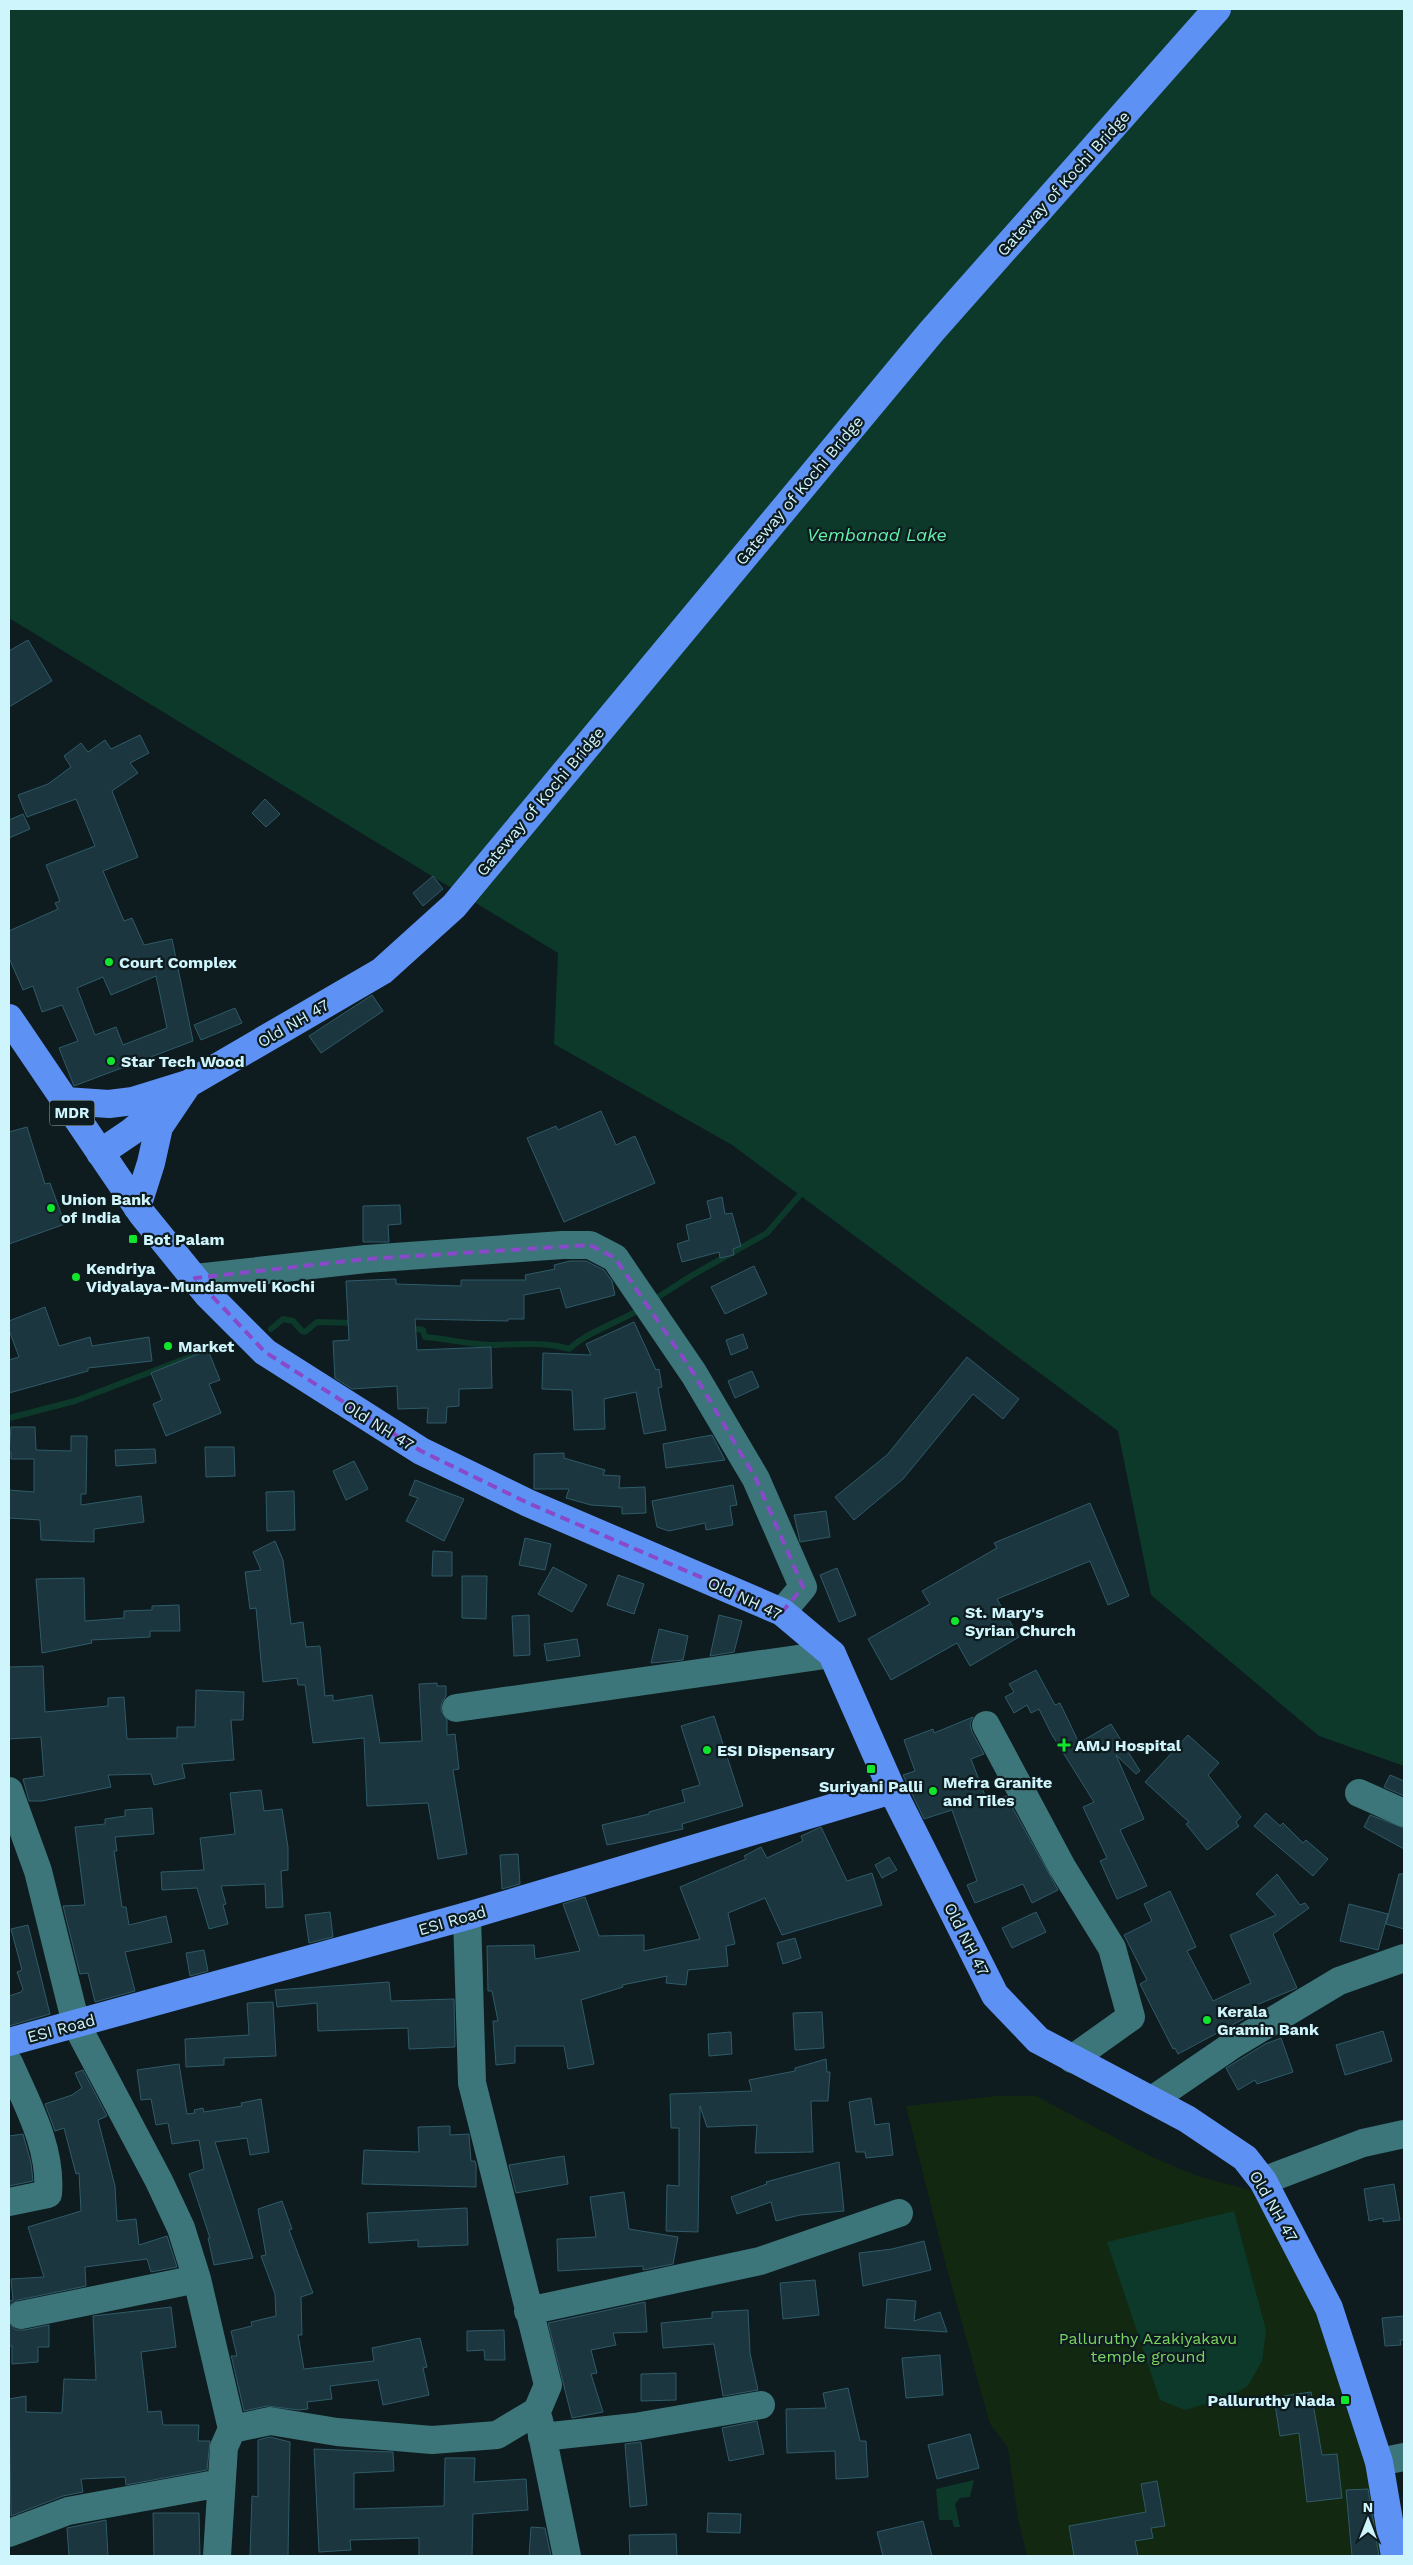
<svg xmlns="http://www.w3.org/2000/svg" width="1413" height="2565" viewBox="0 0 1413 2565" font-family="'Work Sans',sans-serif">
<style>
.green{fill:#122811}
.water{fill:#0c392a}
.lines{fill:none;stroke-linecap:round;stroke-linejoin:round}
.stream{stroke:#0c392a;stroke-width:6}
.building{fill:#1b363e;stroke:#2f5b69;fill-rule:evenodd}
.minor{stroke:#3c767a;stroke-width:28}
.major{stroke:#5e91f4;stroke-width:28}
.marked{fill:none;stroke:#884ac8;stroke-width:4;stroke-dasharray:10 6;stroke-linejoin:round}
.poi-dot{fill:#10e62c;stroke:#0e1b1f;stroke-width:2}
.labels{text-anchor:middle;stroke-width:4.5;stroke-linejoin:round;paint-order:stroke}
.shield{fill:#0e1b1f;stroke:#95b4ba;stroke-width:1}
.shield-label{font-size:15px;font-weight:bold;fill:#cff5fc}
.street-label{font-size:16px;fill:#cff5fc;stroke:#0e1b1f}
.poi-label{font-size:16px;font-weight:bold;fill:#cff5fc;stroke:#0e1b1f;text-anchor:start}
.park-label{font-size:16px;fill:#7bd661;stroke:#0e1b1f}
.water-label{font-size:18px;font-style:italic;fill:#64f4ab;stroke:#0e1b1f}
</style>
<rect width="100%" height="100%" fill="#0e1b1f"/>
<path class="green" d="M997,2096H1036L1148,2155L1197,2176L1261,2193L1331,2333L1397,2556H1027L1018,2518L1008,2448L990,2424L948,2273L906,2106Z"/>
<path class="water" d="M9,9H1404V1766L1319,1736L1151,1595L1118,1431L732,1145L554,1044L558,953L9,618Z
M1234,2211L1266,2330L1262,2361L1248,2386L1231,2396L1185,2410L1160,2400L1107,2242Z
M974,2480L970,2497L960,2498L955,2504L960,2527H954L952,2520H939L936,2489Z"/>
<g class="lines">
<path class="stream" d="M652,1301L691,1276L767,1233L799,1196
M408,1328L423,1330L425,1337C448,1339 472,1345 495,1345C518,1344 547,1342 569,1349C590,1330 618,1323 642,1308
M271,1329L283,1319L293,1321L302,1331L305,1332L317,1322L356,1323
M9,1418L75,1401L208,1350"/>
</g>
<path class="building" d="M28,640L52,681L9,707V651Z
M140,735L149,753L130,763L138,773L112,791L138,857L103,871L124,921L132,918L144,945L172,939L193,1041L74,1086L59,1048L78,1041L62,1005L42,1012L33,986L23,990L9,958V931L58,909L55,903L60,901L46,865L95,846L76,799L27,817L18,795L48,784L71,767L64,756L81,743L88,752L105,740L111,749ZM156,976L167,1028L123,1045L116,1027L95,1035L77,988L103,977L111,995Z
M265,799L280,814L266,827L252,813Z
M23,814L30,829L9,838V820Z
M433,876L443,889L423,906L413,893Z
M372,995L383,1011L321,1053L309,1036Z
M235,1008L242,1023L201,1040L194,1025Z
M601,1111L616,1145L635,1136L655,1183L564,1222L527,1138L556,1126L558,1130Z
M27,1127L45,1184L50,1183L65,1224L9,1244V1132Z
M722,1197L725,1214L732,1213L741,1246L733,1249L734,1255L720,1258L719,1252L682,1262L677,1244L689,1240L686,1225L711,1218L707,1201Z
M400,1205L401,1224L388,1225L389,1242H363V1206Z
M570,1261H586L604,1270L612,1281L615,1295L566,1308L560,1288L524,1295V1319H508V1321L415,1319L417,1350L491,1347L492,1388L459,1389V1406L447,1407L446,1423H427L428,1408L398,1409L397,1386L352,1389L335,1378L333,1341L349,1340L346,1281L396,1279V1284L461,1286V1280H526L525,1275L555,1269L554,1265Z
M754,1266L767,1294L725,1314L711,1287Z
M45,1307L59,1346L90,1337L92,1346L149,1337L152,1361L88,1368V1371L9,1393V1360L19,1357L9,1330V1321Z
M634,1322L656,1370L659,1369L662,1387L658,1388L666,1430L644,1434L636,1392L604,1399L605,1429L574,1430L572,1390L542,1389L543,1353L591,1355L586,1344Z
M743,1334L748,1348L731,1355L726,1340Z
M208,1350L220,1380L209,1384L221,1413L166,1436L153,1404L162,1400L151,1373Z
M967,1357L1019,1399L1003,1419L973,1394L903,1479L854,1520L835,1497L887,1455Z
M752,1371L759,1387L735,1398L728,1381Z
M11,1427H35L36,1450L71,1451V1436H87L86,1494H81V1505L141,1496L144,1522L94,1529V1542L41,1540L40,1520L9,1518V1490L34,1492V1459H11V1452L9,1453Z
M712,1435L725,1460L666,1468L663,1444Z
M205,1447H234L235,1476L206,1477Z
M155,1449L156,1463L116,1466L115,1450Z
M564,1453V1458L605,1470L603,1475L620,1476L619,1488L645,1487L646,1513L622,1514V1507L591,1505L566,1498L569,1489H534V1454Z
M354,1461L368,1489L346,1500L333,1471Z
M415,1480L464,1499L444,1541L406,1521L418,1498L409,1495Z
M733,1485L737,1505L730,1506L733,1525L706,1530L705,1523L669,1531L657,1527L652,1501Z
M294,1491L295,1530L267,1531L266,1492Z
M1090,1503L1129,1596L1108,1605L1090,1561L997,1599L1019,1637L970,1666L957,1643L891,1680L868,1639L930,1604L922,1591L997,1548L994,1543Z
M826,1511L830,1537L800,1542L794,1515Z
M525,1538L551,1544L545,1570L519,1565Z
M275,1541L283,1560L291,1624L303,1622L306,1647L320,1646L325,1696L333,1695V1701L372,1695L380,1743L422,1741L419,1684L437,1683V1686H446V1696L442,1702L441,1710L447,1720V1735L455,1734L459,1769L453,1770L467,1854L438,1859L428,1803L367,1806L364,1738L313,1743L305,1685H298L297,1678L263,1682L256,1608L250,1609L245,1572L261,1570L253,1552Z
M433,1551L452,1552V1576H432Z
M553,1567L587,1585L572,1612L538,1594Z
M837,1568L856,1615L839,1622L820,1575Z
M618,1575L644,1584L634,1614L607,1605Z
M462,1576H487L486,1619L462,1618Z
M84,1578L85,1621L124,1618V1611L152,1610V1606L179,1605L180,1631H150V1637L91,1640L92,1643L42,1653L36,1579Z
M529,1615L530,1655L514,1656L512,1616Z
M719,1615L742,1621L734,1652L710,1656Z
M659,1629L688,1636L683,1660L651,1663Z
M577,1639L580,1656L547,1661L544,1644Z
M43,1666L45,1712L108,1706V1698L124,1697L127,1739L177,1738V1727H195L196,1690L244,1692L243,1720H231L234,1760L182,1764L185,1778L154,1785L151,1774L108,1775L111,1787L42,1801H29L23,1779L44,1776L41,1737L9,1739V1667Z
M1036,1670L1055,1705L1060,1703L1079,1743L1111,1724L1140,1771L1136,1774L1116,1755L1144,1819L1120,1830L1147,1886L1117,1899L1100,1861L1107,1858L1083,1807L1094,1802L1052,1735L1039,1709L1031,1713L1027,1705L1014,1713L1005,1697L1014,1692L1009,1684Z
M714,1716L743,1806L682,1824L683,1829L607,1845L602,1825L649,1814V1812L685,1802L682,1790L700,1785L681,1726Z
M973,1717L970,1724L972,1732L984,1754L971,1759L987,1801L1006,1796L1058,1890L1032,1903L1023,1884L975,1903L967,1885L977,1881L952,1810L924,1819L903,1775L915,1771L904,1740L933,1729L934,1733Z
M1188,1735L1219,1763L1208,1775L1241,1817L1236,1822L1239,1826L1207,1850L1186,1824L1189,1822L1145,1782Z
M1390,1775L1404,1781V1796L1384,1787Z
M261,1790L264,1811L282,1809L288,1847V1870L281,1871L283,1907L266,1908L265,1884L221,1886L226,1904L223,1905L228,1924L209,1929L197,1888L162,1890L161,1872L204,1870L200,1838L235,1834L230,1793Z
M152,1808L154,1834L115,1837L117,1851H114L122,1907H126L129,1925L166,1916L172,1942L125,1952L135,1991L95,2002L88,1973L80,1974L63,1906L85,1905L75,1827L105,1824V1819L125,1816V1810Z
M1266,1813L1280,1826L1283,1823L1303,1843L1306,1840L1328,1859L1313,1876L1254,1826Z
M1370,1815L1404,1828V1849L1364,1827Z
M821,1827L847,1881L872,1873L882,1905L782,1935L765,1898L728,1913L735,1944L726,1946L728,1966L688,1970L686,1985L666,1983L667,1976L622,1985L623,1987L581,2000L594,2064L568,2069L564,2046H515V2063L496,2065L493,2021H498L492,1991H488L487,1946L534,1945L535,1959L580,1951L563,1904L585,1897L599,1936L644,1935V1951L700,1939L680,1887L746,1859L744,1856L761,1847L767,1858L803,1841L801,1836Z
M518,1854L520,1884L502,1889L500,1855Z
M889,1857L897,1870L882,1878L875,1865Z
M1277,1874L1300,1905L1305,1903L1309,1908L1273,1934L1297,1988L1247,2009L1251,2015L1178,2054L1175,2048L1173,2049L1140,1984L1147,1980L1124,1935L1152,1921L1144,1904L1170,1891L1196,1947L1187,1951L1213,2001L1251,1983L1230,1935L1276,1915L1256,1894Z
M1399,1874H1404V1929L1386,1924Z
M1349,1904L1388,1914L1378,1950L1340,1941Z
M330,1912L333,1937L309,1943L305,1915Z
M1036,1912L1046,1932L1012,1948L1002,1928Z
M28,1925L50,2014L9,2026V1996L21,1992L23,1989L17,1972L22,1970L11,1929Z
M795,1938L801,1958L783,1964L777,1943Z
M204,1950L208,1971L190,1976L186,1953Z
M389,1982L391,2001L454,1999L455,2047L409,2049L408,2028L318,2031L317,2003L277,2007L275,1990Z
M273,2002L276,2056L224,2058V2065L186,2067L185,2039L249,2035L247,2003Z
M822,2012L824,2048L795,2050L793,2013Z
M1383,2031L1392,2061L1345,2075L1336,2045Z
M731,2032L732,2054L709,2056L708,2034Z
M1281,2038L1293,2072L1257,2084L1255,2080L1238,2090L1226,2068L1265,2044Z
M826,2059L827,2072H830L828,2101H811L813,2152L755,2153L757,2125L707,2127L700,2106L698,2232L666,2231L667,2185L679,2186V2128H671L670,2094L752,2091L749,2080L795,2071V2068Z
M179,2064L187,2114L195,2113L194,2110L203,2108L204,2112L242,2106L241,2103L261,2099L269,2152L250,2155L247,2138L215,2142L253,2258L214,2265L208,2238H210L189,2174L204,2169L199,2140L172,2144L168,2123L156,2125L151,2099L141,2100L137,2070Z
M83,2070L107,2116L98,2120L115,2186L117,2221L136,2219L139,2245L167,2236L177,2267L151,2272L147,2259L85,2267L86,2286L18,2300L9,2306V2301L13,2300L11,2279L44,2277L28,2227L81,2211L79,2173L76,2174L64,2128L55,2131L45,2104L72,2095L82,2088L75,2073Z
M871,2098L875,2125L889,2123L893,2155L866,2158L865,2152H856L849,2102Z
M450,2126V2135L469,2134L471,2161H475L476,2165V2187L362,2184L364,2150L419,2152L418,2127Z
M23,2134L31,2163L33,2181L9,2186V2136Z
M564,2156L568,2184L516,2193L509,2165Z
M839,2162L844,2211L800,2215L776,2221L771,2202L737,2214L731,2197L767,2184L766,2182Z
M1394,2184L1400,2220L1383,2222V2218L1369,2221L1364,2189Z
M624,2192L629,2229L678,2237L673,2264L643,2270V2266L558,2271L557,2239L596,2237L590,2197Z
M282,2201L292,2229L289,2230L313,2293L301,2297L302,2335H298L304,2369L374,2361L372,2348L420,2338L427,2367L423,2368L429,2395L383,2405L378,2380L330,2386L332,2399L307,2402L308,2409L299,2410L267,2406L244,2411L232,2359L231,2356H237L231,2331L252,2326L251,2322L276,2316L275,2294L261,2256L266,2255L258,2209Z
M467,2208L468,2245L418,2247V2240L369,2243L367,2213Z
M924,2241L931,2270L863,2286L859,2253L892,2249Z
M815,2280L819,2315L783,2319L780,2283Z
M887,2299L916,2301L914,2321L940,2312L947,2332L885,2328Z
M645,2302L647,2332L613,2333L616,2345L591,2350L597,2373L591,2374L603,2412L572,2418L548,2323Z
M171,2307L176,2347L141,2352L148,2412L161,2411L163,2425H199L198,2441H210L207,2470L126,2485L125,2477L81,2479L83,2492L63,2496L11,2516L9,2399L26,2396V2412L62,2413L64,2379L96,2380L93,2316Z
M748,2310L750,2353L758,2390L723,2396L714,2344L663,2348L661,2323L712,2318V2312Z
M1404,2316V2340H1400L1401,2345L1385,2346L1382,2318Z
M9,2324L16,2330H24L49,2325V2347H38V2362L12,2364V2346H9Z
M504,2330L505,2360H485L484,2350L467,2351V2331Z
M940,2355L943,2395L906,2398L902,2358Z
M676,2373V2400L641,2401V2374Z
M848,2388L860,2441H866L868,2477L836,2479L835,2451L787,2453L786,2409L826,2408L823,2393Z
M1311,2392L1322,2455L1337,2454L1342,2498L1307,2502L1299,2433L1280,2436L1275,2405L1286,2404L1284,2396Z
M757,2421L764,2454L729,2461L722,2428Z
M970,2434L979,2468L937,2479L928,2445Z
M270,2437L290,2442L288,2556H250L252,2496L258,2497V2440Z
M641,2442L647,2505L630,2507L625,2444Z
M314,2449L393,2452L394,2471L354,2473V2509L444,2506L445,2458H475L474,2482L526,2479L528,2510L473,2514L472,2556H419V2538L350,2540L351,2550L319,2552Z
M1157,2481L1165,2526L1151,2528L1153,2538L1135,2541L1138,2556H1074L1069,2526L1146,2512L1141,2484Z
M1368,2489L1379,2556H1352L1346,2490Z
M153,2513H199L200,2556H154Z
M708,2513L741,2514L740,2533L707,2532Z
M106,2520L108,2556H69L67,2528Z
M923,2521L932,2556H883L877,2532Z
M531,2527L545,2528L551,2556H529Z
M676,2534L677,2556H630L629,2535Z"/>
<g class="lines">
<path class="minor" d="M195,1278L366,1259L562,1245H590L615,1258L694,1374L756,1479L803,1587L782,1612
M456,1708L832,1654
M986,1725L1062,1867L1112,1948L1131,2017L1072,2059
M9,1791L38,1871L76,2024L159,2181L181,2228L197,2279L232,2429L224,2447L217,2556
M1359,1793L1404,1813
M9,2063C27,2104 52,2148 48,2194L9,2202
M1152,2100L1234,2044L1339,1981L1404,1958
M1263,2181L1363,2143L1404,2134
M528,2311L760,2261L899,2213
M21,2315L197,2279
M539,2420L567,2556
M232,2429L270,2421L337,2432L432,2440L497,2435L537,2411L548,2385L472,2083L467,1916
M542,2437L635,2427L761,2405
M1379,2462L1404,2457
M9,2533L68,2511L221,2483"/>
<path class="major" d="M9,1018L142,1214L207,1294L265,1352L421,1451L528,1503L782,1612L832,1654L892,1790L995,1995L1038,2040L1187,2119L1245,2158L1263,2181L1329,2308L1379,2462L1395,2556
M65,1101L109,1104L133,1101L188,1084
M100,1153L131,1132L170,1100
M137,1207L151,1163L159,1127L188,1084L382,971L454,906L931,332L1217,9
M9,2042L467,1916L892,1790"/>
</g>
<path class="marked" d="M590,1245L615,1258L694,1374L756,1479L803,1587L782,1612L528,1503L421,1451L265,1352L195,1278L366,1259Z"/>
<g class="poi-dot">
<circle cx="109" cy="962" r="5"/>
<circle cx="111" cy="1061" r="5"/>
<circle cx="51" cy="1208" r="5"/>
<rect x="128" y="1234" width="10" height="10" rx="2.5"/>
<circle cx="76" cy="1277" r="5"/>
<circle cx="168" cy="1346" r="5"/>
<circle cx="955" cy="1621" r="5"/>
<path d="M1061.5 1737.5h5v5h5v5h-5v5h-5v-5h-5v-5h5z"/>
<circle cx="707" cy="1750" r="5"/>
<rect x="866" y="1764" width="10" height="10" rx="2.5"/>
<circle cx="933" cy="1791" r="5"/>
<circle cx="1207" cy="2020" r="5"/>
<rect x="1340" y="2395" width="10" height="10" rx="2.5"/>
</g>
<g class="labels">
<rect class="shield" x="49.5" y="1100.5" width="45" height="25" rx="4"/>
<g class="shield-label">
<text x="72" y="1118">MDR</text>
</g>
<g class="street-label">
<text transform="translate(1063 183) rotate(-48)" y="6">Gateway of Kochi Bridge</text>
<text transform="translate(799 490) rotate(-50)" y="6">Gateway of Kochi Bridge</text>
<text transform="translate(540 801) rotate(-50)" y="6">Gateway of Kochi Bridge</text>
<text transform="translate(293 1023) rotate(-30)" y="6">Old NH 47</text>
<text transform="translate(379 1425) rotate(32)" y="6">Old NH 47</text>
<text transform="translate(745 1598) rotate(25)" y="6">Old NH 47</text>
<text transform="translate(452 1920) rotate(-16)" y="6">ESI Road</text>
<text transform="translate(967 1939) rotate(63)" y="6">Old NH 47</text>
<text transform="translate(61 2028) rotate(-15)" y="6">ESI Road</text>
<text transform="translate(1274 2206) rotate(60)" y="6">Old NH 47</text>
</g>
<g class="poi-label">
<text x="119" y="968">Court Complex</text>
<text x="121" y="1067">Star Tech Wood</text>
<text x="61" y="1205">Union Bank<tspan x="61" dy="18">of India</tspan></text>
<text x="143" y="1245">Bot Palam</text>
<text x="86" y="1274">Kendriya<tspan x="86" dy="18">Vidyalaya-Mundamveli Kochi</tspan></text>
<text x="178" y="1352">Market</text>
<text x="965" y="1618">St. Mary's<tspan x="965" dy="18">Syrian Church</tspan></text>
<text x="1075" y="1751">AMJ Hospital</text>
<text x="717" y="1756">ESI Dispensary</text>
<text x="943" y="1788">Mefra Granite<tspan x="943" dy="18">and Tiles</tspan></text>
<text x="871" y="1792" text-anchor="middle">Suriyani Palli</text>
<text x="1217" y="2017">Kerala<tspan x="1217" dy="18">Gramin Bank</tspan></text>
<text x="1335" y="2406" text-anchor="end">Palluruthy Nada</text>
</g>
<g class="park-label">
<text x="1148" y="2344">Palluruthy Azakiyakavu<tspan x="1148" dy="18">temple ground</tspan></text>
</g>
<g class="water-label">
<text x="877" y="541">Vembanad Lake</text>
</g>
</g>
<rect width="1413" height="2565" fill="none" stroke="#cff5fc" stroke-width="20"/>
<g transform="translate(1368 2520)" stroke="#0e1b1f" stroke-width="4" paint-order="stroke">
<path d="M0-4L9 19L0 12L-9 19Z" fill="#cff5fc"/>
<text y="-8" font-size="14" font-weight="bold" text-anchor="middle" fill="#cff5fc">N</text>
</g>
</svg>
